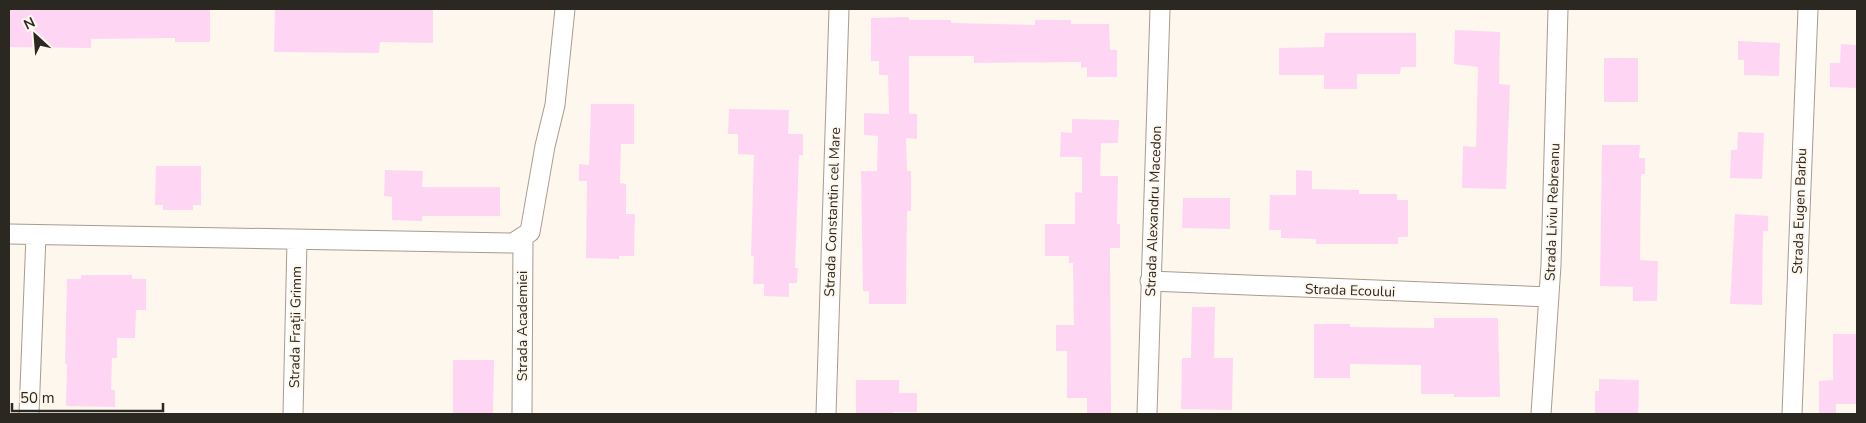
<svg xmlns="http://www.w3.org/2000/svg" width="1866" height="423" viewBox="0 0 1866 423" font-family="'Nunito Sans',sans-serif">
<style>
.building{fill:#ffd5f4}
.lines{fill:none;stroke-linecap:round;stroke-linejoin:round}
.street-casing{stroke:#a79c8e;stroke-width:21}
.street{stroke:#fff;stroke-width:19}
.labels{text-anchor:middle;stroke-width:4;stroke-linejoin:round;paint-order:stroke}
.street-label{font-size:14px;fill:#2b2721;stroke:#fef7ee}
</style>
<rect width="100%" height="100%" fill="#fef7ee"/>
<path class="building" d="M9,9H210V42H175V38L91,39V48L9,47Z
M275,9L433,10V43L380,42L379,53L274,52Z
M909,17V20H951V23L1035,25V20H1071V24H1109L1110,50H1117V77H1087V67L1081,68V62L974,63V56H909V114H917V139L906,138L907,171H911V211H907L906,304H869V291H863L861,171H877L878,136L864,135V113L889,114L888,75H879V61H871V18Z
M1455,30L1500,32L1499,84L1510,85L1506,189L1462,188L1463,146L1476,147L1478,67L1454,64Z
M1325,33H1416V67H1401L1400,74H1357V89H1324V75H1279V48L1324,47Z
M1738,41L1780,43L1779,76L1744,75V60H1738Z
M1841,44L1857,45V88L1830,87V63H1840Z
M1604,58H1638V102H1604Z
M591,104H634V144H621L620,183L626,184V214H635L634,256H619V259L586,258L587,181H579V164L589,165Z
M729,109L789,110L788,134H803V155H799L795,268H798L797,283H789V297L764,296V284H753L754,256H751L754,155L738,154V134H728Z
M1072,119L1119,120L1118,143H1101L1100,176H1118L1117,224H1120V248H1110L1111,414H1087V398H1067V351H1056V325H1074L1073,263H1069V256H1045V224H1075V192L1082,193V157H1060L1061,132L1072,133Z
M1738,132L1764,133L1762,179L1730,178L1731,150H1737Z
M1602,145H1640L1639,158H1645V174H1641L1640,260L1658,261L1657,301H1633V287L1600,286Z
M156,166H201V205H193V210H163V205H155Z
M385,170L423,171L422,187H500V216H422V221L392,220V197L384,196Z
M1296,170L1312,171V189L1359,190V194H1397V200H1408V237H1398V244H1316V239L1281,238V230H1269L1270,195H1296Z
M1183,198H1230V229L1182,228Z
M1735,214L1768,216V231H1763L1762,305L1730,304Z
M81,275H132V279H146V310H136L135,338H117V358H112L111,390H115V407L66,406L67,364H65L67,279H81Z
M1192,307H1215L1214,358H1233L1232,410L1181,409L1182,358H1191Z
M1434,318H1498L1500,397H1454V394H1421V365L1350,364V378H1314V324H1350V327L1434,328Z
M1833,334H1857V404H1836V414H1819V381L1833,380Z
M453,360H494L493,414H453Z
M1599,379L1639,380L1638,414L1595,413V391H1599Z
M856,380H899V393H917V412H893V414L856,413Z"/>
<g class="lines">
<defs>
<path id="street" d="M9,234L513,243L530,232L545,146L555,105L565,9
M1150,281L1549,297
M29,414L36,235
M293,414L297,241
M522,414L523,238
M826,414L839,9
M1147,414L1160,9
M1541,414L1551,265L1558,9
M1792,414L1808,9"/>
</defs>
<use href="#street" class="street-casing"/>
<use href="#street" class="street"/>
</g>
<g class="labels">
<g class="street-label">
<text transform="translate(1153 211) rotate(-88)" y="5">Strada Alexandru Macedon</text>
<text transform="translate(1799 211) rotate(-88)" y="5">Strada Eugen Barbu</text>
<text transform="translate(832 212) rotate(-88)" y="5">Strada Constantin cel Mare</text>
<text transform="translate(1552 212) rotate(-88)" y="5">Strada Liviu Rebreanu</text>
<text transform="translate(1350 290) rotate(2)" y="5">Strada Ecoului</text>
<text transform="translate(522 326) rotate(-90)" y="5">Strada Academiei</text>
<text transform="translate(295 327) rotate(-89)" y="5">Strada Frații Grimm</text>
</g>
</g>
<rect width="1866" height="423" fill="none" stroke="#2b2721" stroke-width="20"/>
<g transform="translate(35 35) rotate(334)" stroke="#fef7ee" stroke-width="4" paint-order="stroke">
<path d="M0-4L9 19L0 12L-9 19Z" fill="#2b2721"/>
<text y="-8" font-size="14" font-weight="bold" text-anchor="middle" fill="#2b2721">N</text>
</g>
<path d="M12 403v8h151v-8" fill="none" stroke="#2b2721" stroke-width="2.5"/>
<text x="20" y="403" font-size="15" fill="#2b2721" stroke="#fef7ee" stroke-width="4" paint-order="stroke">50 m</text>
</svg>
